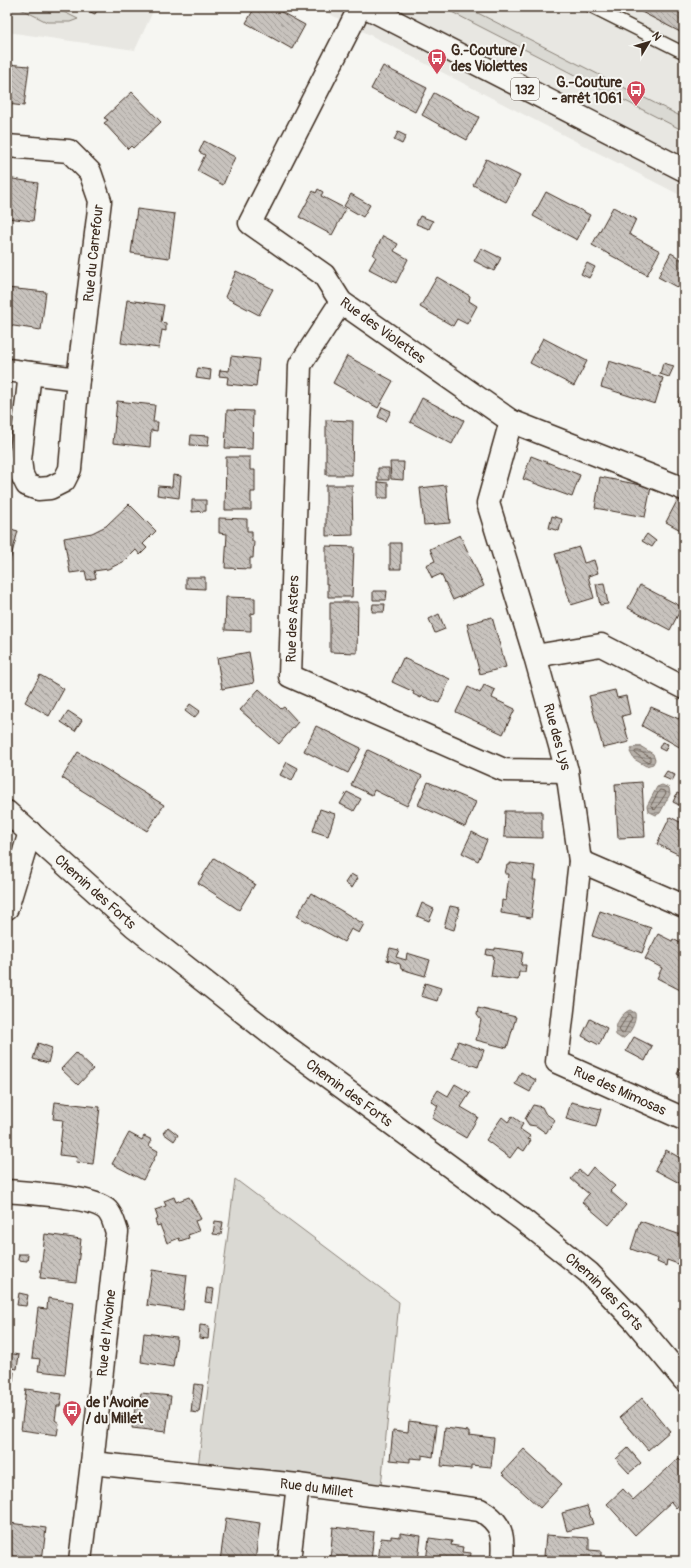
<svg xmlns="http://www.w3.org/2000/svg" width="691" height="1568" viewBox="0 0 691 1568" font-family="Pangolin,sans-serif">
<style>
.built{fill:#e8e7e2}
.green{fill:#dad9d3;stroke:#8a8278}
.water{fill:url(#water-rules);stroke:#857a71}
.lines{fill:none;stroke-linecap:round;stroke-linejoin:round}
.shore{stroke:#6c6056;stroke-width:1}
.building{fill:url(#building-back-hatch);stroke:#3b2a1e}
.service-casing{stroke:#3b2a1e;stroke-width:14}
.minor-casing{stroke:#3b2a1e;stroke-width:25}
.tertiary-casing{stroke:#3b2a1e;stroke-width:25}
.primary-casing{stroke:#3b2a1e;stroke-width:25}
.service{stroke:#f6f6f2;stroke-width:11}
.minor{stroke:#f6f6f2;stroke-width:22}
.tertiary{stroke:#f6f6f2;stroke-width:22}
.primary{stroke:#f6f6f2;stroke-width:22}
.labels{text-anchor:middle;stroke-width:4;stroke-linejoin:round;paint-order:stroke}
.shield{fill:#f6f6f2;stroke:#73675e;stroke-width:1}
.shield-label{font-size:13px;font-weight:bold;fill:#3b2a1e}
.poi-label{font-size:14px;font-weight:bold;fill:#3b2a1e;stroke:#f6f6f2;text-anchor:start}
.street-label{font-size:14px;fill:#3b2a1e;stroke:#f6f6f2}
</style>
<defs>
<pattern id="water-rules" width="6" height="5" patternUnits="userSpaceOnUse"><rect width="6" height="5" fill="#b6b0a9"/><path d="M0 2.5h6" fill="none" stroke="#958f89"/></pattern>
<pattern id="building-back-hatch" width="6" height="6" patternUnits="userSpaceOnUse"><rect width="6" height="6" fill="#c8c3be"/><path d="M-1 5l2 2M0 0l6 6M5-1l2 2" fill="none" stroke="#a49f9a"/></pattern>
</defs>
<rect width="100%" height="100%" fill="#f6f6f2"/>
<filter id="ink" filterUnits="userSpaceOnUse"><feTurbulence type="fractalNoise" baseFrequency=".025" numOctaves="2"/><feDisplacementMap in="SourceGraphic" scale="8" xChannelSelector="R" yChannelSelector="G"/><feConvolveMatrix kernelMatrix="1 2 1 2 8 2 1 2 1" color-interpolation-filters="sRGB"/></filter>
<g filter="url(#ink)">
<path class="built" d="M7,7H155L135,50L7,32Z
M316,7H684V197L637,173Z"/>
<path class="green" d="M17,7H40L50,12L58,9L78,19L70,22H47Z
M442,7H466L684,118V131Z
M235,1179L399,1302L380,1497L197,1474Z"/>
<path class="water" d="M637,746H640L653,754L655,760L653,764L646,766L634,759L630,752L632,748Z
M662,785L669,788L670,794L660,813L656,815L648,811L647,806L657,787Z
M630,1010L635,1013C637,1021 630,1035 622,1039L616,1035C614,1026 621,1013 630,1010Z"/>
<g class="lines">
<path class="shore" d="M636,751H639L650,757V761L647,762L635,753Z
M660,790L665,791L666,793L655,810L651,806Z
M629,1014L632,1018L624,1033L622,1034L619,1030Z"/>
</g>
<path class="building" d="M79,7H99L95,14Z
M255,7H272L305,25L292,49L246,23Z
M632,7H684V34Z
M7,64L29,66L24,106L7,104Z
M383,66L427,88L415,112L371,89Z
M132,92L161,122L133,148L131,146L128,149L104,123L108,120L104,118Z
M434,93L479,117L467,140L422,115Z
M398,132L406,136L402,144L394,140Z
M204,141L235,157L223,185L197,171L205,155L199,152Z
M486,159L520,176L506,202L473,185Z
M7,178L38,183L33,221L7,218Z
M318,189L323,192L321,196L346,209L332,235L299,217L313,191L316,193Z
M546,192L590,215L577,240L533,216Z
M351,194L370,205L363,217L344,206Z
M613,207L636,219L629,234L660,251L647,275L592,245Z
M137,209L175,214L169,258L131,253Z
M420,216L433,221L429,229L416,224Z
M383,236L398,244L394,251L408,259L396,283L369,269L376,257L373,255Z
M481,248L501,258L494,271L474,261Z
M671,253L684,261V291L658,277Z
M587,263L595,267L589,278L581,274Z
M236,271L273,289L259,315L225,297Z
M437,277L470,296L469,301L477,306L467,324L457,319L453,326L420,307Z
M7,288L46,292L41,330L7,325Z
M127,300L164,305L161,322L166,323V331L162,330L159,348L121,343Z
M543,338L587,361L574,386L530,363Z
M231,356L259,359L256,387L227,384L228,377L219,376L220,370L229,371Z
M347,356L393,381L378,408L333,383Z
M609,361L663,378L655,404L601,387Z
M663,363L674,366L669,377L660,374Z
M198,368L211,370L210,380L196,378Z
M684,387V405L678,402Z
M422,398L464,420L452,444L410,422Z
M117,401L155,405L153,422H158L157,431L151,430L150,447L113,443Z
M382,407L391,411L386,421L378,417Z
M227,410L253,411L252,449L225,448Z
M326,420L353,421L352,475H326Z
M191,435L209,436L208,446L190,445Z
M531,456L580,475L572,497L523,479Z
M226,457H250V470H255V492H251V510H225Z
M390,462H404L403,480L391,479Z
M378,468H389V480H378Z
M173,475L181,476L179,498L157,495L158,486L172,487Z
M600,477L651,487L645,517L595,508Z
M378,482L388,483V498H378Z
M326,485H352L353,535L326,536Z
M446,485L450,523L424,525L420,488Z
M678,499L684,502V532L666,522Z
M192,500H206V511L192,512Z
M129,504L156,531L143,544L147,548L140,555L136,550L125,561L108,569L94,571L96,578L87,580L85,571L70,573L64,538L92,533L106,526Z
M552,516L562,519L559,531L549,528Z
M219,518L247,519V531H252V541H254L253,558H250V569L225,568L227,534L219,533Z
M7,528L18,531L8,568H7Z
M647,534L656,541L652,547L642,541Z
M460,535L484,586L453,600L441,574L432,578L426,565L435,561L430,549Z
M390,543H401V569H390Z
M326,546L354,547L352,597H328V584H326Z
M579,547L584,563L594,560L598,573L588,576L594,598L571,605L555,554Z
M186,577H205V589L186,588Z
M604,583L608,604L600,605L596,584Z
M640,585L682,607L670,630L628,608Z
M373,591H387L386,600H373Z
M226,597L255,598V613L251,614V631L225,630Z
M330,602H358L357,653L330,652Z
M373,604H385L384,612H372Z
M439,614L445,629L435,633L429,619Z
M492,617L506,667L480,674L467,624Z
M249,652L254,683L222,689L217,658Z
M403,658L450,679L439,703L422,696L421,698L413,694L414,692L392,682Z
M40,675L64,689L49,716L25,702Z
M484,685L495,690L492,698L515,709L503,734L456,712L468,687L480,693Z
M259,689L281,709L284,707L298,722L279,744L240,710Z
M615,690L617,698L626,696L630,714L622,716L629,742L603,748L589,696Z
M190,704L200,711L194,718L185,711Z
M651,707L679,719L680,717L684,719L683,749L642,726Z
M68,711L82,720L75,731L61,722Z
M316,726L361,748L348,773L304,751Z
M662,742L668,744L665,751L659,748Z
M368,750L422,776L407,806L374,790L372,795L351,785Z
M78,752L164,805L147,831L62,778Z
M287,762L298,768L292,781L280,775Z
M667,771L675,775L672,781L663,777Z
M428,782L476,802L465,827L418,805Z
M642,782L645,837L618,838L615,784Z
M347,792L361,799L354,811L340,804Z
M677,793L684,796L681,806L673,802Z
M320,809L335,814L328,836L313,831Z
M505,811H542V838L504,837Z
M670,817L684,824V857L657,844Z
M472,832L487,840L478,861L462,853Z
M214,858L255,884L239,910L198,883Z
M510,863L535,866L533,880H536L531,918L501,913L502,900L506,901L509,874H505L507,865H510Z
M351,874L358,878L352,888L345,883Z
M311,893L364,924L359,933L351,929L344,942L297,916Z
M422,903L434,909L429,921L417,916Z
M450,906L460,908L454,930L444,927Z
M600,911L651,928L642,953L592,936Z
M658,934L672,941L673,939L684,945V992L657,978L662,968L645,959Z
M390,948L399,950L396,957L406,960L407,953L430,960L425,976L401,969L400,964L387,960Z
M495,948L523,952L521,965H526L525,972H519L518,980L491,976L494,956L486,955L487,949L495,950Z
M425,983L441,988L437,1001L421,996Z
M478,1008L516,1017L507,1048L476,1040L481,1020L477,1015Z
M590,1019L607,1028L599,1045L582,1036Z
M634,1037L652,1046L645,1061L626,1051Z
M458,1041L484,1050L478,1067L452,1058Z
M38,1043L52,1048L48,1063L33,1059Z
M76,1053L93,1069L78,1085L61,1069Z
M684,1061V1078L677,1074Z
M521,1072L536,1080L530,1092L515,1084Z
M455,1084L470,1093L461,1107L478,1117L466,1138L432,1118L438,1106L431,1101L438,1090L448,1096Z
M55,1102L100,1107L93,1164L76,1162L77,1157L59,1155L63,1120L53,1119Z
M571,1102L601,1109L596,1127L566,1119Z
M533,1105L542,1107L545,1113L555,1120L546,1133L536,1126L529,1125L525,1119Z
M512,1116L523,1124L520,1129L530,1136L528,1139L531,1140L524,1151L518,1147L510,1158L486,1140L502,1117L508,1122Z
M168,1127L178,1135L174,1141L163,1133Z
M129,1133L142,1140L144,1136L152,1140L149,1146L158,1151L143,1180L112,1164Z
M666,1150L684,1160L683,1185L655,1170Z
M593,1167L615,1186L610,1191L626,1205L609,1225L582,1202L589,1194L571,1179L579,1170L586,1176Z
M174,1197L176,1202L189,1197L201,1219L195,1221L199,1231L188,1235L189,1238L180,1241L179,1238L167,1243L160,1225L157,1226L155,1220L158,1219L155,1210L166,1206L164,1201Z
M215,1221L223,1222L221,1235L213,1234Z
M640,1221L684,1236V1247L678,1264L667,1260L666,1266L657,1262L658,1259L631,1249Z
M45,1234L81,1239L76,1282L40,1278Z
M19,1254H28L27,1261L18,1260Z
M152,1270L187,1275L183,1310L147,1305Z
M207,1288L214,1289L212,1303L205,1302Z
M19,1293L28,1295L26,1306L17,1305Z
M48,1298L73,1302L65,1374L38,1371L40,1359L32,1358L38,1308L47,1309Z
M200,1325L209,1326L208,1339L199,1338Z
M144,1333L177,1337L173,1367L141,1362Z
M8,1353L19,1355L17,1369L7,1367Z
M7,1371L14,1372L13,1382L7,1381Z
M194,1384L203,1385L199,1413L191,1412Z
M26,1389L62,1394L60,1406H57L55,1420L59,1423L57,1435L21,1430Z
M141,1393L171,1396L166,1432L132,1428L136,1402H139Z
M642,1398L670,1431L648,1450L620,1417Z
M409,1421L437,1425L433,1457L422,1455V1459L410,1458V1462L390,1460L393,1430L408,1432Z
M445,1428L469,1431V1435L494,1438L491,1467L471,1465V1469L441,1466Z
M628,1448L641,1463L629,1473L616,1459Z
M524,1449L562,1484L540,1508L502,1473Z
M679,1458L684,1463V1501L676,1508L671,1502L635,1535L607,1504L623,1489L633,1500Z
M587,1506L593,1524L567,1531L562,1513Z
M226,1518L260,1523L255,1561H220Z
M10,1523L46,1528L42,1561H7V1536H9Z
M333,1527L374,1532L371,1561H330Z
M400,1533L421,1536L418,1561H378L381,1538L391,1539V1536L400,1537Z
M546,1535L589,1538V1550L601,1551V1561H551V1556H544Z
M429,1538L452,1541L451,1545L463,1547L462,1552L471,1553L470,1561H426Z"/>
<g class="lines">
<defs>
<path id="service" d="M592,7L684,53"/>
<g id="minor">
<path d="M360,7L250,223L324,275L341,302L511,421L684,489"/>
<path d="M7,146L69,151L90,172L100,201L78,379L70,469L64,481L50,488L38,489L27,485L22,475L20,460L30,373"/>
<path d="M341,302L300,365L290,676L504,770L567,771"/>
<path d="M7,370L78,379"/>
<path id="s1" d="M511,421L488,503L535,656L567,771L580,861L557,1062L684,1119"/>
<path d="M535,656L601,645L684,688"/>
<path d="M580,861L684,906"/>
<path d="M7,908L30,832"/>
<path d="M7,1191C28,1193 93,1196 107,1210C113,1216 114,1224 117,1232L92,1463L80,1561"/>
<path id="s2" d="M92,1463L298,1485L480,1510C503,1523 504,1537 502,1561"/>
<path d="M289,1561L298,1485"/>
</g>
<g id="tertiary">
<path id="s3" d="M7,812L134,926L286,1046L523,1220L589,1273L634,1320L684,1380"/>
</g>
<path id="primary" d="M366,7L684,170"/>
</defs>
<use href="#service" class="service-casing"/>
<use href="#minor" class="minor-casing"/>
<use href="#tertiary" class="tertiary-casing"/>
<use href="#primary" class="primary-casing"/>
<use href="#service" class="service"/>
<use href="#minor" class="minor"/>
<use href="#tertiary" class="tertiary"/>
<use href="#primary" class="primary"/>
</g>
</g>
<defs>
<symbol id="bus-pin" viewBox="-11 -11 22 30"><path d="M0 17L-7.5 6A9.5 9.5 0 1 1 7.5 6Z" fill="#d1495b" stroke="#f6f6f2"/><path d="M-5-6H5V4H4V6H2V4H-2V6H-4V4H-5ZM-3.5-4V0h7V-4ZM-3.5 1.2v1.5H-2V1.2ZM2 1.2v1.5H3.5V1.2Z" fill="#fff"/></symbol>
</defs>
<g fill-rule="evenodd">
<use href="#bus-pin" x="426" y="47" width="22" height="30"/>
<use href="#bus-pin" x="625" y="79" width="22" height="30"/>
<use href="#bus-pin" x="61" y="1399" width="22" height="30"/>
</g>
<g class="labels">
<rect class="shield" x="511" y="78" width="28" height="22" rx="3"/>
<g class="shield-label">
<text x="525" y="94">132</text>
</g>
<g class="poi-label">
<text x="451" y="55">G.-Couture /<tspan x="451" dy="16">des Violettes</tspan></text>
<text x="622" y="87" text-anchor="end">G.-Couture<tspan x="622" dy="16">- arrêt 1061</tspan></text>
<text x="86" y="1407">de l'Avoine<tspan x="86" dy="16">/ du Millet</tspan></text>
</g>
<g class="street-label">
<text transform="translate(93 253) rotate(-84)" y="5">Rue du Carrefour</text>
<text transform="translate(383 330) rotate(36)" y="5">Rue des Violettes</text>
<text transform="translate(292 619) rotate(-88)" y="5">Rue des Asters</text>
<text dy="5" stroke="none"><textPath href="#s1" startOffset="329">Rue des Lys</textPath></text>
<text dy="5" stroke="none"><textPath href="#s3" startOffset="119">Chemin des Forts</textPath></text>
<text dy="5" stroke="none"><textPath href="#s1" startOffset="727">Rue des Mimosas</textPath></text>
<text dy="5" stroke="none"><textPath href="#s3" startOffset="443">Chemin des Forts</textPath></text>
<text dy="5" stroke="none"><textPath href="#s3" startOffset="767">Chemin des Forts</textPath></text>
<text transform="translate(106 1333) rotate(-84)" y="5">Rue de l'Avoine</text>
<text dy="5" stroke="none"><textPath href="#s2" startOffset="226">Rue du Millet</textPath></text>
</g>
</g>
<rect width="691" height="1568" fill="none" stroke="#f6f6f2" stroke-width="24"/>
<rect x="12" y="12" width="667" height="1544" fill="none" stroke="#3b2a1e" stroke-width="1.5" filter="url(#ink)"/>
<g transform="translate(649 42) rotate(52)" stroke="#f6f6f2" stroke-width="3" paint-order="stroke">
<path d="M0-3L7 15L0 10L-7 15Z" fill="#3b2a1e"/>
<text y="-6" font-size="11" font-weight="bold" text-anchor="middle" fill="#3b2a1e">N</text>
</g>
</svg>
